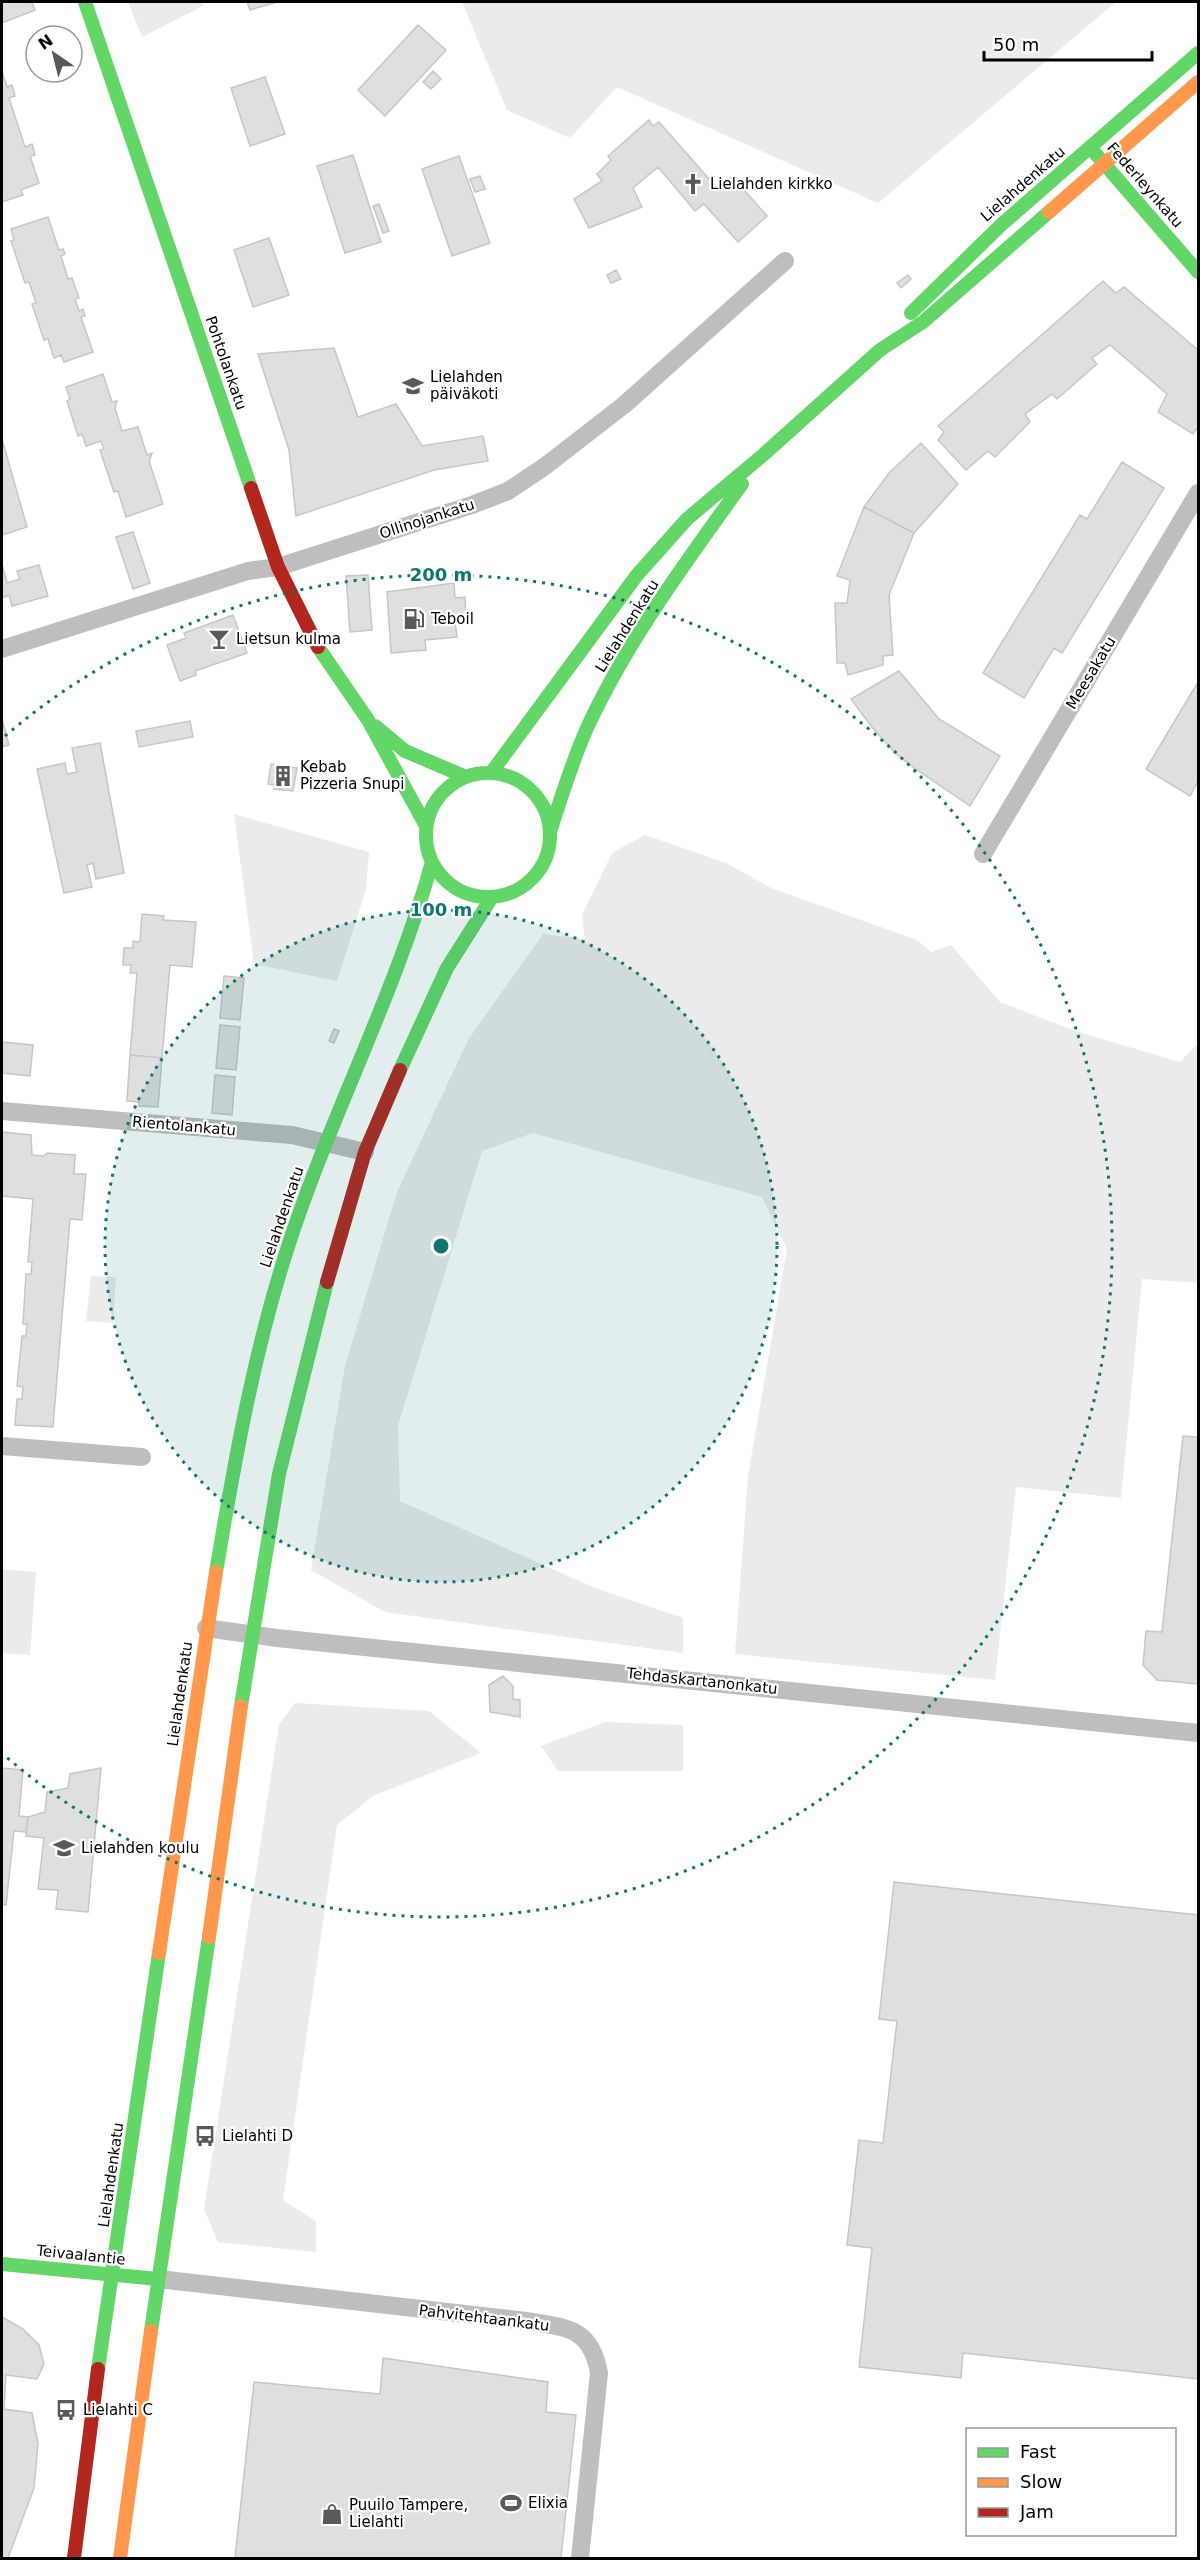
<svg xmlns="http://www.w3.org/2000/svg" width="1200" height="2560" viewBox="0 0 1200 2560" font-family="'DejaVu Sans',sans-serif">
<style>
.green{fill:#ebebeb}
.building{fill:#dfdfdf;stroke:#c6c6c6;stroke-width:1.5}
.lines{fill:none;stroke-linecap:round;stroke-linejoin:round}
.street{stroke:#bebebe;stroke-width:18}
.fast{stroke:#63d668;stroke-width:14}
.slow{stroke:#ff974d;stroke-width:14}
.jam{stroke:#b3261e;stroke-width:14}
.ring{fill:none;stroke:#0f766e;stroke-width:3;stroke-dasharray:3 6}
.labels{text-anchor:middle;stroke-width:4.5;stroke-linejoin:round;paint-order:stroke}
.poi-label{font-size:15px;fill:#000;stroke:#fff;text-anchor:start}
.street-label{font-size:15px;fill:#000;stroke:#fff}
.centre{fill:#0f766e;stroke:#fff;stroke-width:3}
.ring-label{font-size:18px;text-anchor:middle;font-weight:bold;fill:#0f766e;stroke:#fff;stroke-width:4.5;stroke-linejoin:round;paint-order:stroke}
</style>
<rect width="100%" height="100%" fill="#fff"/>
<path class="green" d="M128,2H204L203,6L142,37Z
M462,2H1116L878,203L617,87L570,138L507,110Z
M234,814L369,852L366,889L337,981L254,964Z
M645,835L726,863L771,888L917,940L931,952L951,945L1000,1002L1075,1031L1180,1062L1198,1043V1283L1142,1279L1121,1498L1016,1487L995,1680L735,1654L748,1476L787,1249L762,1197L533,1133L482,1151L398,1426L400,1501L595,1588L683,1618V1653L385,1612L311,1570L345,1366L397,1192L468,1040L543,934L585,939L582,915L612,853Z
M91,1276L116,1277L113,1323L86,1321Z
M2,1569L36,1572L30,1655L2,1653Z
M295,1703L429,1711L481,1753L373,1796L337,1825L283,2200L316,2221V2252L218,2242L204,2209L279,1724Z
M605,1722L683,1725V1771H558L541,1746Z"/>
<path class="building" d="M2,2H32L35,10L2,23Z
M247,2H277L250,10Z
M418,25L446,50L385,116L358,90Z
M2,71L7,87L12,85L15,96L9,98L25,147L32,144L35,155L30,156L39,183L21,190L23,195L2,202Z
M433,71L441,79L431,89L423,82Z
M265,77L285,134L250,146L231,88Z
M649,120L653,126L659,122L717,188L732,176L767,216L738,242L704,204L695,211L658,167L633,188L642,207L589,228L574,199L602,181L597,174L611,160L608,156Z
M353,155L381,242L345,253L317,166Z
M459,156L490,243L452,256L422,169Z
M480,176L485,189L475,192L470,179Z
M379,204L389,231L383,233L373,206Z
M48,217L59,250L63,249L65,254L61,256L68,279L72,278L79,298L75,299L79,311L83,309L85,316L81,317L93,352L64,362L61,355L54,358L48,339L44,340L32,304L36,303L29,282L25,283L11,241L14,240L11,229Z
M269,238L289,295L253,307L234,250Z
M616,270L621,279L611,283L607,275Z
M908,275L911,279L901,288L897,283Z
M1103,281L1116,293L1124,287L1198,350V427L1193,434L1158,412L1167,394L1110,345L1092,358L1097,364L1057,399L1052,394L1025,414L1030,422L995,457L988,451L966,470L938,440L944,432L938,426Z
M334,348L358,417L396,404L422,446L483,436L488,461L434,470L296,516L289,450L258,354Z
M103,374L112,402L117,401L115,408L122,431L138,427L147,455L152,453L149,461L163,504L126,517L118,491L114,492L100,450L104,449L101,441L86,446L82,434L78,436L67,401L70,399L66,387Z
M2,439L27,527L2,535Z
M921,443L958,484L914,533L864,507L889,473Z
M1122,462L1164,488L1062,653L1054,648L1024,698L983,673L1080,515L1087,519Z
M864,507L914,533L889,595L893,655L883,656V665L848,675L845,663H837L835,603H847L850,580L837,576Z
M133,532L150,583L133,589L116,537Z
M2,564L7,583L20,579L17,571L39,565L48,596L12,606L9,595L2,598Z
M368,575L372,630L350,632L346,576Z
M454,583L455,598L465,597L466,621L455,622L457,637L425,640L426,650L391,653L387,592Z
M233,615L247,653L195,671L196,675L180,681L167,645L186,638L184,633Z
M899,671L939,719L1000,756L970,806L914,768L894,752L871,726L851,699Z
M1198,682V781L1190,796L1146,769Z
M2,719L9,745L2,747Z
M190,721L193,737L139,747L136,731Z
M100,743L124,873L96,879L93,863L87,865L92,887L64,893L37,769L65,763L67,774L77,772L72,748Z
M271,764L297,768L293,791L274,789L275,785L268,784Z
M142,914L164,916L163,920L196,922L192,967L170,965L162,1058L130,1055L137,973H130L131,965H123L124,948H133V941L140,942Z
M224,976L244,978L240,1020L220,1018Z
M220,1025L240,1027L236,1070L216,1068Z
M334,1029L339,1031L334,1043L329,1041Z
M2,1042L33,1045L30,1076L2,1073Z
M130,1055L162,1058L158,1107L139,1106V1102L127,1101Z
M215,1075L235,1077L232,1115L212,1113Z
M2,1132L31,1135L32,1155L44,1156L47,1153L75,1155L74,1174H86L82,1220L70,1219L53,1427L15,1425L17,1399H22L23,1387L17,1386L22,1336H26L27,1324H23L26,1274H31L32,1262H28L33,1199L2,1196Z
M1198,1433V1684L1157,1680L1143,1665L1146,1631L1162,1632L1183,1436L1198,1437Z
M503,1676L513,1686V1699L520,1700V1717L490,1712L489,1685Z
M2,1768L23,1770L19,1816L28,1817L26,1832L14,1831L6,1905L2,1904Z
M101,1768L88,1912L56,1909L58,1890L38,1889L44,1838L26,1836L28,1817L45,1812L47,1792L68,1788L70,1774Z
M894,1882L1198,1915V2379L963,2353L961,2378L859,2367L872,2248L847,2245L859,2140L883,2143L897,2021L879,2019Z
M2,2317L23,2329L39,2345L44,2364L37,2379L6,2375L4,2409L32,2413L38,2444L34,2488L8,2558H2Z
M383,2358L548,2382L546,2412L576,2415L561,2558H235L254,2382L380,2394Z"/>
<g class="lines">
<path class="street" d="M2,649L248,571L278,567L472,505L508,491L544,467L624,405L785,261
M983,854L1198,493
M2,1111L292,1135L365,1152
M2,1446L142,1457
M206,1628L277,1638L1198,1733
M158,2279L527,2321C567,2328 591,2327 599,2373L580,2558"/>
<path class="fast" d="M85,2L251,488
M1094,152L1198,272
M911,313L1001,225L1198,53
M318,647L368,720L426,826
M375,726L405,751L466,777
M491,773L637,575L687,519L763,455L880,350L923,322L1049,212
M426 835a62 62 0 1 1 124 0a62 62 0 1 1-124 0Z
M550,832C561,797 572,762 587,728C627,641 686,562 742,484
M400,1070L447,968L492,897
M216,1572C234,1465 253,1356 286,1253C328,1120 395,996 432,862
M241,1706L279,1474L327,1282
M2,2264L158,2279
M151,2331L209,1937
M98,2369L159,1953"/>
<path class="slow" d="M1049,212L1198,82
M209,1937L241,1706
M159,1953L216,1572
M120,2558L151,2331"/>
<path class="jam" d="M251,488L278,567L318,647
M327,1282L365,1152L400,1070
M74,2558L98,2369"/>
</g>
<circle cx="441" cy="1246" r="336" fill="#0f766e" fill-opacity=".12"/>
<g class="ring">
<circle cx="441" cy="1246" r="336"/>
<path d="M5 736A671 671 0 1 1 5 1756"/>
</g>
<defs>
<symbol id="church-bare" viewBox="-9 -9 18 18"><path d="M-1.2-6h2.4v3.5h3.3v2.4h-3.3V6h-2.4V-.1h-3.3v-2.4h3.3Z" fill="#595959" stroke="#fff" stroke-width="2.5" paint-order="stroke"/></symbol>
<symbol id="school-bare" viewBox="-9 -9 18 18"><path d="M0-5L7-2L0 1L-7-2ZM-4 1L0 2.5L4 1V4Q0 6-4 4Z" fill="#595959" stroke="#fff" stroke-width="2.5" paint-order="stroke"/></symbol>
<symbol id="fuel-bare" viewBox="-9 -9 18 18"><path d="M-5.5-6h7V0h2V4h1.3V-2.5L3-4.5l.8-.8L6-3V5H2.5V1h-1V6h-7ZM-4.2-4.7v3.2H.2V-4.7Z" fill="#595959" stroke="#fff" stroke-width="2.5" paint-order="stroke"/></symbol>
<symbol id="bar-bare" viewBox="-9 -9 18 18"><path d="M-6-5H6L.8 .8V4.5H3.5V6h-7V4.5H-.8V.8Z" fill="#595959" stroke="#fff" stroke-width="2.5" paint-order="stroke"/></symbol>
<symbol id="building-bare" viewBox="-9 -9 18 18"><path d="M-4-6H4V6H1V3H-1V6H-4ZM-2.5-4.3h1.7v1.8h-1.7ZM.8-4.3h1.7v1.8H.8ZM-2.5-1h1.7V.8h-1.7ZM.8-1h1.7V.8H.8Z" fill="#595959" stroke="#fff" stroke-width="2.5" paint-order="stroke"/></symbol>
<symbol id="bus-bare" viewBox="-9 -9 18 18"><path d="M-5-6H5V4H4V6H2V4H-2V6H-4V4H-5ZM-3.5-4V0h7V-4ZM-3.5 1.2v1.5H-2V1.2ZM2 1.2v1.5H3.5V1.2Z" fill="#595959" stroke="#fff" stroke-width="2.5" paint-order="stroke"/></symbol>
<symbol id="stadium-bare" viewBox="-9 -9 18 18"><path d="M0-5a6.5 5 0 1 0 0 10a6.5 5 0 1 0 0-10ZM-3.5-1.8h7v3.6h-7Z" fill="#595959" stroke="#fff" stroke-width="2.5" paint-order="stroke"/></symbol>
<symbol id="shop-bare" viewBox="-9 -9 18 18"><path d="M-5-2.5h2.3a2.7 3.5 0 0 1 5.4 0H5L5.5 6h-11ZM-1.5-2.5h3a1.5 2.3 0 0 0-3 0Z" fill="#595959" stroke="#fff" stroke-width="2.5" paint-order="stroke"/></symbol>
</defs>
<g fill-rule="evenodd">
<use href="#church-bare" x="678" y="169" width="30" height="30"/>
<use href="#school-bare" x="398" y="371" width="30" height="30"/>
<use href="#fuel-bare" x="399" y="604" width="30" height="30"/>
<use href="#bar-bare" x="204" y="624" width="30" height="30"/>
<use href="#building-bare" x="268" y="761" width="30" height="30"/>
<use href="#school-bare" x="49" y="1833" width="30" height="30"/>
<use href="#bus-bare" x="190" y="2121" width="30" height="30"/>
<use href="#bus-bare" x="51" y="2395" width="30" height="30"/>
<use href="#stadium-bare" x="496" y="2488" width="30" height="30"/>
<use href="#shop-bare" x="317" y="2499" width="30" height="30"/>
</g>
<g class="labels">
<g class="poi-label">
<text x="710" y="189">Lielahden kirkko</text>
<text x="430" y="382">Lielahden<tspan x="430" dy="17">päiväkoti</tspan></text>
<text x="431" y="624">Teboil</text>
<text x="236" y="644">Lietsun kulma</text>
<text x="300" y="772">Kebab<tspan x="300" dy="17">Pizzeria Snupi</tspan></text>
<text x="81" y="1853">Lielahden koulu</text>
<text x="222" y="2141">Lielahti D</text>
<text x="83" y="2415">Lielahti C</text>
<text x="528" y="2508">Elixia</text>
<text x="349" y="2510">Puuilo Tampere,<tspan x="349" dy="17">Lielahti</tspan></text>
</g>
<g class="street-label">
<text transform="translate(1023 184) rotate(-41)" y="5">Lielahdenkatu</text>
<text transform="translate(1145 185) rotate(49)" y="5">Federleynkatu</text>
<text transform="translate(226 363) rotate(71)" y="5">Pohtolankatu</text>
<text transform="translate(427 519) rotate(-18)" y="5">Ollinojankatu</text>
<text transform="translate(627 626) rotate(-58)" y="5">Lielahdenkatu</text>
<text transform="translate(1091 673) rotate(-59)" y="5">Meesakatu</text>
<text transform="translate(184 1126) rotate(5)" y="5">Rientolankatu</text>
<text transform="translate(282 1217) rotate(-71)" y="5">Lielahdenkatu</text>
<text transform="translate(702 1681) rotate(6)" y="5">Tehdaskartanonkatu</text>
<text transform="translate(180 1694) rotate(-82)" y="5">Lielahdenkatu</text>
<text transform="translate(111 2175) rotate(-82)" y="5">Lielahdenkatu</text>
<text transform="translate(81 2255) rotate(6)" y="5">Teivaalantie</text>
<text transform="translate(484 2318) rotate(7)" y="5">Pahvitehtaankatu</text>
</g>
</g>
<circle cx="441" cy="1246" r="9" class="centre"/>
<g class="ring-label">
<text x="441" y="581">200 m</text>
<text x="441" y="916">100 m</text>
</g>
<rect width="1200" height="2560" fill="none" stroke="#000000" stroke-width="6"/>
<rect x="966" y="2428" width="210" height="108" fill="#ffffff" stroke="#999999" stroke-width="1.5"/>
<rect x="978" y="2448" width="30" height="9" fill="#63d668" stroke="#999999" stroke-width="1.5"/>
<text x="1020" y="2458" font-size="18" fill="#000000">Fast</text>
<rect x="978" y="2478" width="30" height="9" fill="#ff974d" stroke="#999999" stroke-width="1.5"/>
<text x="1020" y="2488" font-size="18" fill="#000000">Slow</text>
<rect x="978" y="2508" width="30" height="9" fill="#b3261e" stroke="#999999" stroke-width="1.5"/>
<text x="1020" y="2518" font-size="18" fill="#000000">Jam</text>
<g transform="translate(54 54) rotate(325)"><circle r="28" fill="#ffffff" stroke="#999999" stroke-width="1.5"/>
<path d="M0-4.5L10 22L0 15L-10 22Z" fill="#595959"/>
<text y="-9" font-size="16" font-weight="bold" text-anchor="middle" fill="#000000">N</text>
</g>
<path d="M984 51v9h168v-9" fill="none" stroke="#000000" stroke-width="3"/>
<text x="993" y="51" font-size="18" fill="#000000" stroke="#ffffff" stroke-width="4.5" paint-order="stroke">50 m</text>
</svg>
